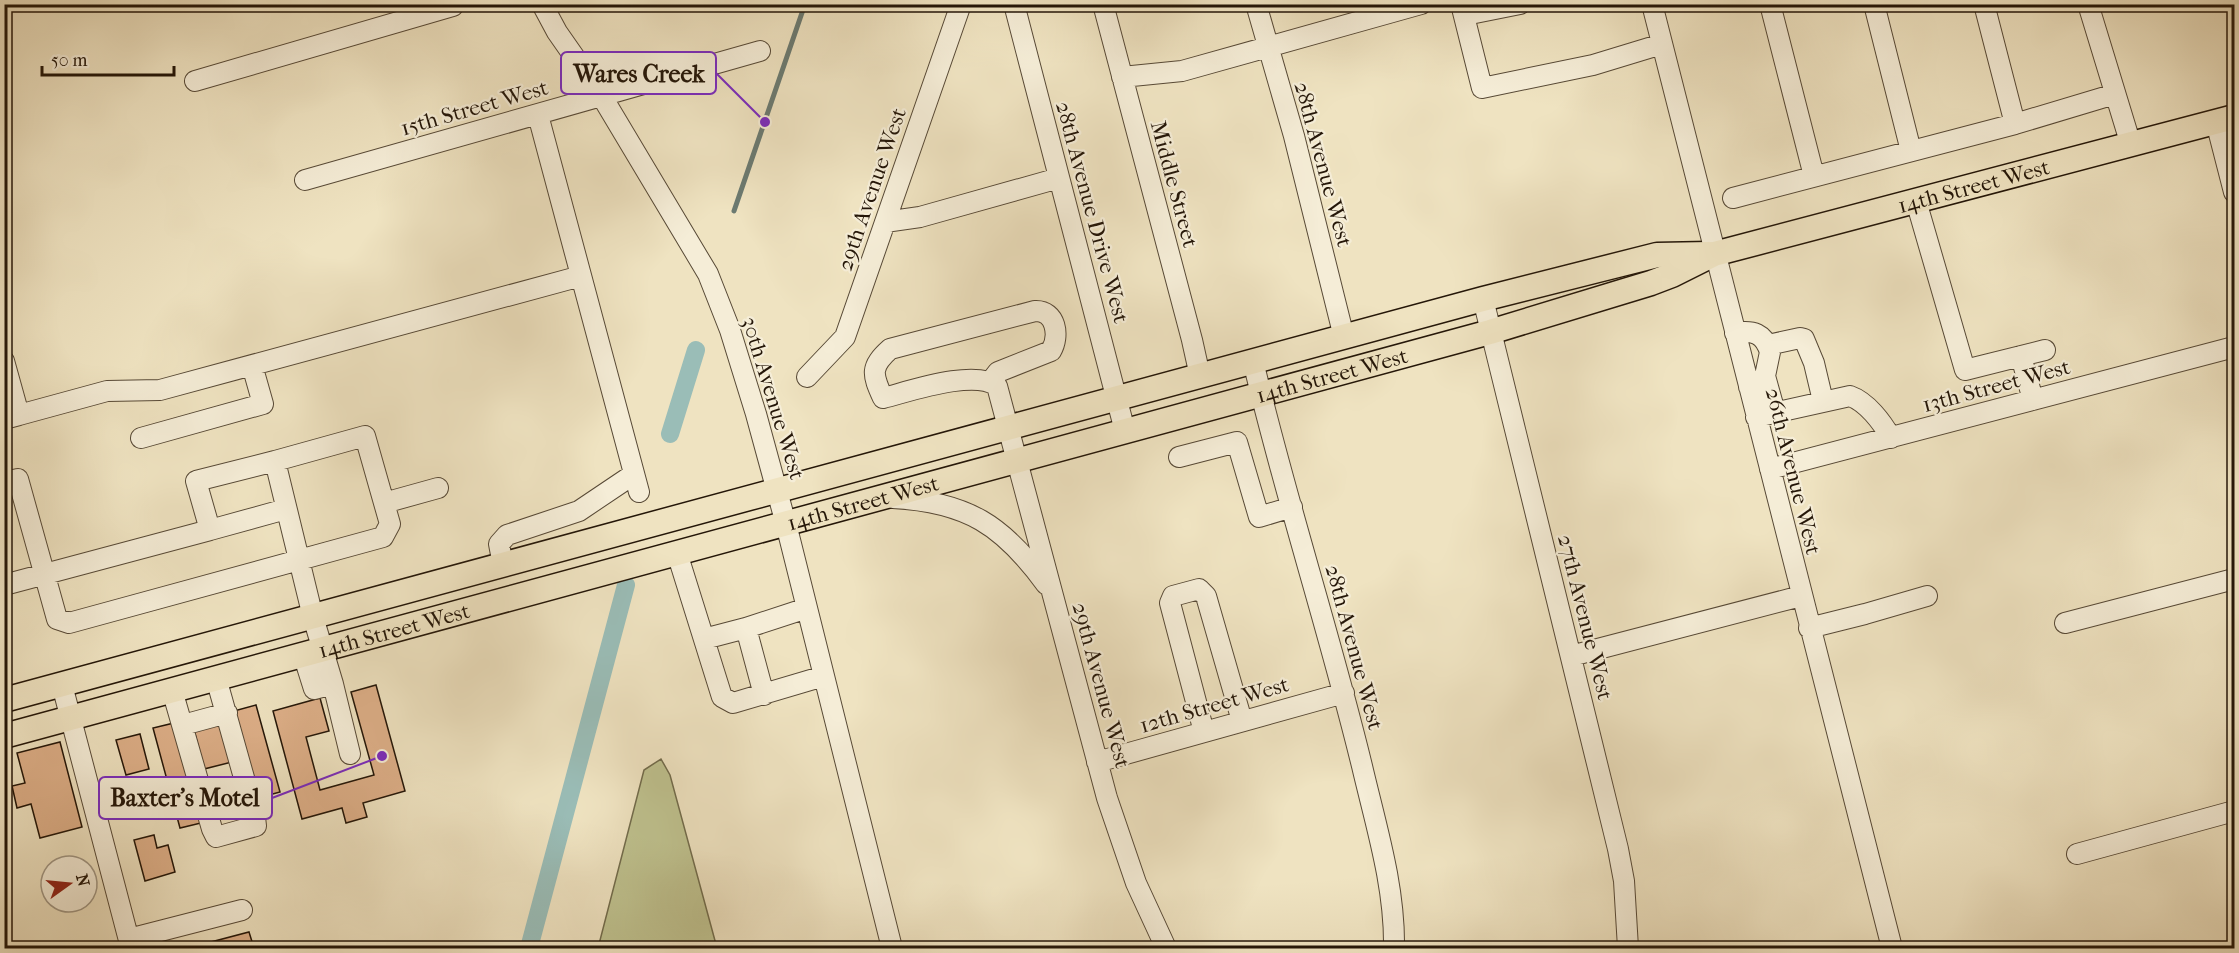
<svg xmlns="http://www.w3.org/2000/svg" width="2239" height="953" viewBox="0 0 2239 953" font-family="'IM FELL French Canon',serif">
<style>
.green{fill:#bfc28f;stroke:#726c4c;stroke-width:1.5}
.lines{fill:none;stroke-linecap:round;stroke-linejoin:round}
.stream{stroke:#6b7a71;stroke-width:5}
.canal{stroke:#9abdb7;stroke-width:18}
.building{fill:#ddaf88;stroke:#241608;stroke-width:1.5}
.minor-casing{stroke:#574936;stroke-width:22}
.major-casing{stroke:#241608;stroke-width:27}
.minor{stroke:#f5edd7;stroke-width:20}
.major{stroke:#efe3c1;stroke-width:24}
.labels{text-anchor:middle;stroke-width:4.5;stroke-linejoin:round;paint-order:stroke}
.street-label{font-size:22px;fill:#241608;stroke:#f5edd7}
.leader{fill:none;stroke:#7b2cbf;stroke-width:2}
.callout-dot{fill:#7b2cbf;stroke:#f5edd7;stroke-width:2}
.callout{fill:#f5edd7;stroke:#7b2cbf;stroke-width:2}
.callout-label{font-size:24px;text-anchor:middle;font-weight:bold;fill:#241608}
</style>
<rect width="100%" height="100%" fill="#efe3c1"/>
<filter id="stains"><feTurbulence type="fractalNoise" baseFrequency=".00333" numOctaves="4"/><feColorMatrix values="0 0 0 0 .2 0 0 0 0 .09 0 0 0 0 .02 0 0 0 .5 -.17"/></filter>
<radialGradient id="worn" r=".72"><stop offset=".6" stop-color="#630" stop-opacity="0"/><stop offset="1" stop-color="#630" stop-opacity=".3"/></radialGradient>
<path class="green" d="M661,759L670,775L717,948H598L644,770Z"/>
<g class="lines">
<path class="stream" d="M734,211L805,4"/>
<path class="canal" d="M670,434L696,350
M529,948L626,585"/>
</g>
<path class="building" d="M376,685L405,791L363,803L367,817L346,823L342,808L302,819L273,711L320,698L329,731L306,737L320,790L374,775L351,692Z
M256,705L280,792L258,798L234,711Z
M174,723L201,823L180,828L153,728Z
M222,723L232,762L204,769L194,730Z
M140,734L149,769L126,775L116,740Z
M60,742L82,827L40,838L31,804L17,808L12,786L25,783L17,753Z
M154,835L157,848L168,845L175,872L145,881L134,840Z
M249,932L254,948H188Z"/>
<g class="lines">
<defs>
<path id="minor" d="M542,4L557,32L601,95L708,274L730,330L756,414L786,524L892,948
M1014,4L1125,431
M1103,4L1192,340L1200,376
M1256,4L1294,136L1344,337
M1461,4L1482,88L1593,65L1662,44
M1652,4L1892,948
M1770,4L1814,176
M1874,4L1911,151
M1984,4L2015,124
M2088,4L2131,145
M1462,7L1475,13L1520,4
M1122,77L1182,71L1421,4
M195,81L453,6
M538,115L639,492
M2216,122L2234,192
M305,180L760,51
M1733,198L2015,124L2115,94
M1916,201L1965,370L2045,350
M885,222L920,217L1059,178
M1483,299L1618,849L1624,881L1628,948
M1735,333C1753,330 1764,333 1770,352L1765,376L1749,387
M1768,345L1800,338L1804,339L1814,363L1823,401
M2021,356L2033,400
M4,361L19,415L4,419
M1253,361C1285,497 1329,630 1362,766C1376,826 1395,886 1394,948
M1765,376L1775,412
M807,377L845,337L961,4
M991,381L998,372L1051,351C1060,336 1056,310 1035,311L890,349C870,367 872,374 883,398C911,391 974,369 997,386L1107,798L1136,883L1166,948
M19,415L107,391L160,390L581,276
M1756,417L1850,396C1867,402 1882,422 1891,438
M141,438L263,404L252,365
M1179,457L1237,442L1259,517L1292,507
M1770,469L2234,347
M4,482L18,479L57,619L69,623L383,537L390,524L365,436L275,461L313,617L333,684L350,754
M893,498C967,502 1003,525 1046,584
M384,503L438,488
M210,530L286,509
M677,553L722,697L733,703L824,676
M503,565L499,544L507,535L579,511L634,474
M4,585L210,530L196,481L275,461
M2065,623L2234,579
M746,628L764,695
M1809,628L1865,614L1927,596
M704,639L746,628L807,608
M303,654L314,689L333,684
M1571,656L1801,596
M62,685L131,948
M172,690L212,829L216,837L256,826L255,817L216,678
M183,725L227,713
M1204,732L1170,603L1173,596L1199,589L1206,596L1242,721
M1097,762L1344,693
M2077,854L2234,811
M129,939L242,910"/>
<g id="major">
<path d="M4,700L1483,299L1657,255L1709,254"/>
<path id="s1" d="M4,736L1490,332L1651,283L1672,275L1714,254L2234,117"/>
</g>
</defs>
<use href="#minor" class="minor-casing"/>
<use href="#major" class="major-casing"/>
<use href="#minor" class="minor"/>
<use href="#major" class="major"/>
</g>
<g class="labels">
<g class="street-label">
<text transform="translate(474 107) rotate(-16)" y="8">15th Street West</text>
<text transform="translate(1324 164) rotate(75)" y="8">28th Avenue West</text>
<text transform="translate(1175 184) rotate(75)" y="8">Middle Street</text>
<text dy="8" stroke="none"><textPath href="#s1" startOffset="2046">14th Street West</textPath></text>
<text transform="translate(871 189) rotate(-71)" y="8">29th Avenue West</text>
<text transform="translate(1093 212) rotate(75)" y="8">28th Avenue Drive West</text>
<text dy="8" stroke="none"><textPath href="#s1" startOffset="1376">14th Street West</textPath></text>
<text transform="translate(1996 385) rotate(-15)" y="8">13th Street West</text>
<text transform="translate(774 398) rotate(73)" y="8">30th Avenue West</text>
<text transform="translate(1794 471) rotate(76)" y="8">26th Avenue West</text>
<text dy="8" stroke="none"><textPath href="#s1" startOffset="890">14th Street West</textPath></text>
<text transform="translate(1586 617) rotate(76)" y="8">27th Avenue West</text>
<text dy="8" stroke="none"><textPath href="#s1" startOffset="404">14th Street West</textPath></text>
<text transform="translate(1355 647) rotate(75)" y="8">28th Avenue West</text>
<text transform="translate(1102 685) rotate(75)" y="8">29th Avenue West</text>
<text transform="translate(1214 704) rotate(-16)" y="8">12th Street West</text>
</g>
</g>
<path class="leader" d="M765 122L716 73M382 756L272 798"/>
<g class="callout-dot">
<circle cx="765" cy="122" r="6"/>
<circle cx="382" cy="756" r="6"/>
</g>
<g class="callout">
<rect x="561" y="52" width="155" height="42" rx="6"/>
<rect x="99" y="777" width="173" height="42" rx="6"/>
</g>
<g class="callout-label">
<text x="639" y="82">Wares Creek</text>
<text x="185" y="806">Baxter's Motel</text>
</g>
<rect width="2239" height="953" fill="none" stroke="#efe3c1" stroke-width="24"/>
<rect x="6" y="6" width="2227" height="941" fill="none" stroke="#241608" stroke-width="3"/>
<rect x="12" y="12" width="2215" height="929" fill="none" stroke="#241608" stroke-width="1.5"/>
<g transform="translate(69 884) rotate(75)"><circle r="28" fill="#f5edd7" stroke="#a19784" stroke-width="1.5"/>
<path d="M0-4.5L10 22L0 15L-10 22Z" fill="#8f2418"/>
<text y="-9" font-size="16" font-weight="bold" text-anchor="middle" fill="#241608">N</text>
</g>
<path d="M42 66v9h132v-9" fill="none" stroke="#241608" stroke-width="3"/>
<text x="51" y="66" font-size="18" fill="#241608" stroke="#f5edd7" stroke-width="4.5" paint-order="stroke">50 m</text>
<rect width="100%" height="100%" filter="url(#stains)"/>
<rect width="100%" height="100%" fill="url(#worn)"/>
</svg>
